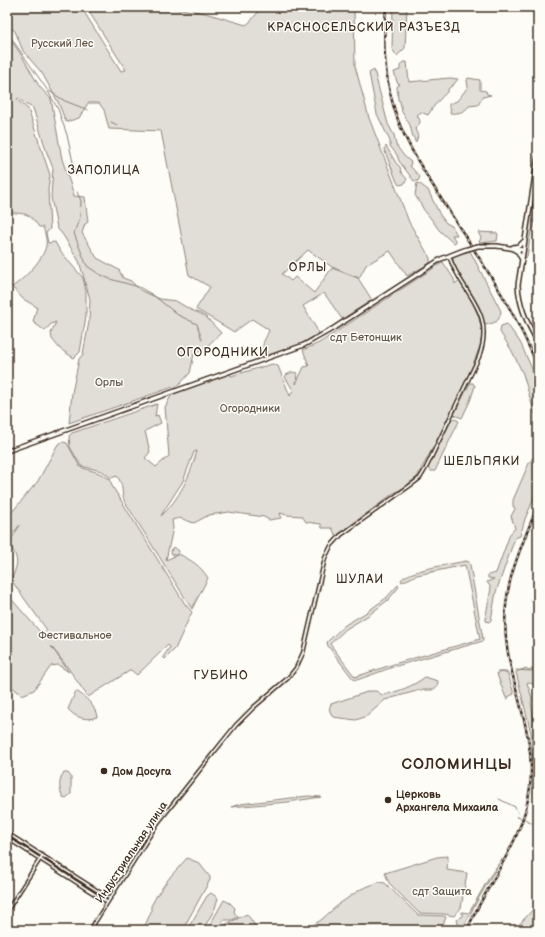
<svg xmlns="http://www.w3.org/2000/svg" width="545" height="937" viewBox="0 0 545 937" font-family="'Balsamiq Sans',sans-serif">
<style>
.green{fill:#e1ded7;stroke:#8e847a;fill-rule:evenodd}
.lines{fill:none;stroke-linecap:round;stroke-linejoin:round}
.stream{stroke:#887d74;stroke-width:1}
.minor-casing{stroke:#3b2a1e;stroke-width:5}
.major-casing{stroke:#3b2a1e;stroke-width:6}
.minor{stroke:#fdfcf7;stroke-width:2}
.major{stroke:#fdfcf7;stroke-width:3}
.rail-casing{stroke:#3b2a1e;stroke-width:2.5}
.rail{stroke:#fdfcf7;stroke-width:1;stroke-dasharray:3;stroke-linecap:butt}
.major-bridge-casing{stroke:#3b2a1e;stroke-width:6;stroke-linecap:butt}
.major-bridge{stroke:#fdfcf7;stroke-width:3}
.poi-dot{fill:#3b2a1e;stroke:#fdfcf7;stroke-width:1.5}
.labels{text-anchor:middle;stroke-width:3;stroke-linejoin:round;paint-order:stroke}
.park-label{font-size:11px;fill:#64574c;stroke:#fdfcf7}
.poi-label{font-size:11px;font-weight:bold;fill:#3b2a1e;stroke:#fdfcf7;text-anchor:start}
.street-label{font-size:11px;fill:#3b2a1e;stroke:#fdfcf7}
.neighbourhood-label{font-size:12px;letter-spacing:1px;fill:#3b2a1e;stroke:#fdfcf7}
.district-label{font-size:15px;font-weight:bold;letter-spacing:1px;fill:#3b2a1e;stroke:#fdfcf7}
</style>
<rect width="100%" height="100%" fill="#fdfcf7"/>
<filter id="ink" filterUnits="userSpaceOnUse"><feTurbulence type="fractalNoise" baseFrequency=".025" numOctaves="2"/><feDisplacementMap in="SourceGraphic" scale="8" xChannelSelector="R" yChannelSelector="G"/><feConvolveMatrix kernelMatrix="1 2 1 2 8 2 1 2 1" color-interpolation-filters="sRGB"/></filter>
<g filter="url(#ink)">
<path class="green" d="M7,7H81L121,71L126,70L86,7H169L205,13L246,25L250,22L262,7H354L355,66L369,118L409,222L430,258V263L407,276L390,251L366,265L359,278L332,267L308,250L282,274L291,281L295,277L314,293L332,268L358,278L372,300L342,319L324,293L303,306L319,333C304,343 285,353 267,355C259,343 265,342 269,330L252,319L234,332L196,309L210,287L189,275L161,131L109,129L104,110L99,103H88L79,118L66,122L58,102L42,73L23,51L15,31L7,25Z
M393,7H407L405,48L397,56L392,49Z
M7,34L22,56L39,86L51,99L62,159L73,192L74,196L85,197L88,222L85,224L82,233L97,258L119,270L123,278L131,281L140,290L160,299L176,301L191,310L199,313L206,317L221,333L205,348L194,354L190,373L179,385L69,423L72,393L79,359L83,354L89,322L90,299L79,261L63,235L57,228L51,197L53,168L47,153L33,108L25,104L18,98L17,100L28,109L50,175L48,190L50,229L46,233L48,243L55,242L60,251L83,278L86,291V316L80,352L74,358L60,349L52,339L51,333L56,322L51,324L45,331L33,322L37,307L23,299L12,287C24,279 43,260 46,246C47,241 45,233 43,227H39C27,210 25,215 7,212Z
M403,62H407L409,82L449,78L458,79L454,84L448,89V91C440,99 433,106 428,115L421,112L417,115C423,125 419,122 415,129L418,136L416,142H415L414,138L413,137L410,125L402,112L400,101L398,100L397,87L400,83L399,84L397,82L394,72L400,70V66Z
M374,70L388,124L394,135L396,145L404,156L411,162L410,166L420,177L418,181H414L399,161L397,155L390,146V141L377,114L369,73Z
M468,78L480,80V90L486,91L487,94L491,95L483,97L478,105L469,106C465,112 457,114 450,113L451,108H449V104L457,101L468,87L467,81Z
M386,146L396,163L400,167L401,172L407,179L404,184L399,185L397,182L384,149Z
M417,183L420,184L428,190L440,215L446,223L452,226L457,235H452L456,242L453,243L439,230L432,220L424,210L415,195Z
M537,195L538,196L534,228L531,231L527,257L525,258L524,257L534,197Z
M478,232L497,233L498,234L497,241L480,243L479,242L481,238Z
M470,251L501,311C499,323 496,322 485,325L479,307L454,265L453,260L454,256Z
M443,262L454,279L455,284L459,280L473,303L479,318L482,332L481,343L473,365L445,425L417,477L403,488L392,494L382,502L336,536L332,528H322L321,524L306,522L302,516L287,515L280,513L281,518L269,520L264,517L229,512L209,515L194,523L179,518L172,520L173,528L166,560L177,555H173L171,553L172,548L174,547L179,551L177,555L179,554C192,561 200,565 208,578L192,609C170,573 147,538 125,502C120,493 125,487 117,476L111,478L102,471L81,466L70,447L69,436L72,433L157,404L155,416L158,415L161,423L145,431L150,452L145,458L156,467L169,456L165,407L172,394L207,381L209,383L216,377L229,373L231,376L272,364L278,366L290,396L293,390L285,377L286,375L292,372L297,373L296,384L304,367L309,366L303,350L319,343ZM197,451C191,474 179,500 161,516L165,509L183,481L194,452Z
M507,324L520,342L533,371L538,393V480L534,498L525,519L520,536L515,538L496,592L491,620L489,622L486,621V615L491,588L487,582L494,579L488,578V575L496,573L510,534L515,528L511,516L515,509L513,506V500L529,463L535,455V415L523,374L512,351L500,332L501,326Z
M470,383H473L475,386L470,401L462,418L454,415Z
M453,418L459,421L458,423L435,471H431L428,468L452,419Z
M63,442L67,443L80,467L99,473L110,479L112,486L119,497L185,604L192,612L175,649L165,659L163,657L170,647L168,645L137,675L131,670L88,697L68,668L51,646L69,672L58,665L51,666L34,690L22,695L7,683V594L42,634L47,630L11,580C17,566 20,561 11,547V549L7,555V533L12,538L20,525L12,534L7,525V518L38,481L58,444Z
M466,561L469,562L470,565L483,639V641L393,667L357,680L353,679L328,646L327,642L345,625L367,612L386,598L398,585L399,587L388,600L369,615L346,629L330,644L355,677L397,663L480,639L465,565L417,575L402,582L401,580C408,570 452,564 466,561Z
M538,666V683L533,684L528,682L527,683L532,698L531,703L538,741V778L533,776L531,733L516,672L526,668L529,670Z
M502,672L508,674L514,694L508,697V699L506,698L498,677L497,673Z
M425,677L438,681L437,687L432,690H420L385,700L367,716L356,720L333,717C330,712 328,709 331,704L370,691H376L382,695C397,692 412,687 425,677Z
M76,691C85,696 96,707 97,717C87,721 75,718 68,709Z
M64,773H68L71,777V794L66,798L63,797C59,791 58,778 64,773Z
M308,796L321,797L288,802L231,807L240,804Z
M448,856L447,870L467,873L461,908L454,916L444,914L419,913L389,883L385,873L437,857Z
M187,858L199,863L210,877V880L184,927L182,930H143L151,912V906L157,895L170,877Z
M502,859L481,894L465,924L462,926L458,924L457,920L462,916V912L469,913L490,876Z
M379,882L385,883L418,915L444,916L446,917L441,930H305L321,920L339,904L361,889Z
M211,893L218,898L215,908L203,930H187L207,896Z
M224,900L230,903L235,908L234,912L238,917L232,920H224L218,930H207Z
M538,904V930H514Z
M247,914L258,930L261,929L265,930H221L222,926Z"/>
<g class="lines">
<path class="stream" d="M7,32L46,88L58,109L67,135L76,176
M49,91L65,101L88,110
M111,122L119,126
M77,192L81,201L80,217L74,233L78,244L87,266L99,274L110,279L139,287L153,295L178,315L197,324L202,340
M530,600L538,606
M516,670L531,671L538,669
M498,672H508
M499,799L515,807L518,812L517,817L521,818
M525,819L531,823
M533,823L538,826"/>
<defs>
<path id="minor" d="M7,833L109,898
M7,838L107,902
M7,911L42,856
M90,930L157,824L203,766L236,725L254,707L288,678L296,668L303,653L325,558L331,546L341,535L415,482L420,478L426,468L479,357C496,310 462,295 449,256"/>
<path id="major" d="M538,156L518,285C519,306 527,324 538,342
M478,246H497L523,250
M513,247L519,246L524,241
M513,249L518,252L521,258
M7,451L304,345L334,328L441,259L464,250"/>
</defs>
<use href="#minor" class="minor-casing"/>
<use href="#major" class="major-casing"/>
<use href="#minor" class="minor"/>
<use href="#major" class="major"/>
<defs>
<path id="rail" d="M386,7C382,45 385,84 398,120C409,149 426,174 442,200C476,254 515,308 538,368
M467,930C488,881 524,841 530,787C536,738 514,695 507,647C499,591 518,555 538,505"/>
</defs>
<use href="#rail" class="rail-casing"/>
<use href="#rail" class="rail"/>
<defs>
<path id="major-bridge" d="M464,250L478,246"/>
</defs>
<use href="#major-bridge" class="major-bridge-casing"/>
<use href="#major-bridge" class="major-bridge"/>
</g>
</g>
<g class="poi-dot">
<circle cx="104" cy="771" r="4"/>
<circle cx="388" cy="800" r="4"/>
</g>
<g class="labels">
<g class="park-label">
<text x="62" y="47">Русский Лес</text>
<text x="366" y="341">сдт Бетонщик</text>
<text x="109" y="386">Орлы</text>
<text x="250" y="412">Огородники</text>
<text x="75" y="639">Фестивальное</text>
<text x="442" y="895">сдт Защита</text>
</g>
<g class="poi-label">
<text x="112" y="775">Дом Досуга</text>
<text x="396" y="798">Церковь<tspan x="396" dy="13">Архангела Михаила</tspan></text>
</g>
<g class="street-label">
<text transform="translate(131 852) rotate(-56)" y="4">Индустриальная улица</text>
</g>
<g class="neighbourhood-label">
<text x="364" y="31">КРАСНОСЕЛЬСКИЙ РАЗЪЕЗД</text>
<text x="104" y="174">ЗАПОЛИЦА</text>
<text x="308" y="271">ОРЛЫ</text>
<text x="223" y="356">ОГОРОДНИКИ</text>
<text x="482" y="465">ШЕЛЬПЯКИ</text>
<text x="360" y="583">ШУЛАИ</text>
<text x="221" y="679">ГУБИНО</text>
</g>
<g class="district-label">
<text x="457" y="769">СОЛОМИНЦЫ</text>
</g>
</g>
<rect width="545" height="937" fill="none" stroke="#fdfcf7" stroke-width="24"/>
<rect x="12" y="12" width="521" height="913" fill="none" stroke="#3b2a1e" stroke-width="1.5" filter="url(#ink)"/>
</svg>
